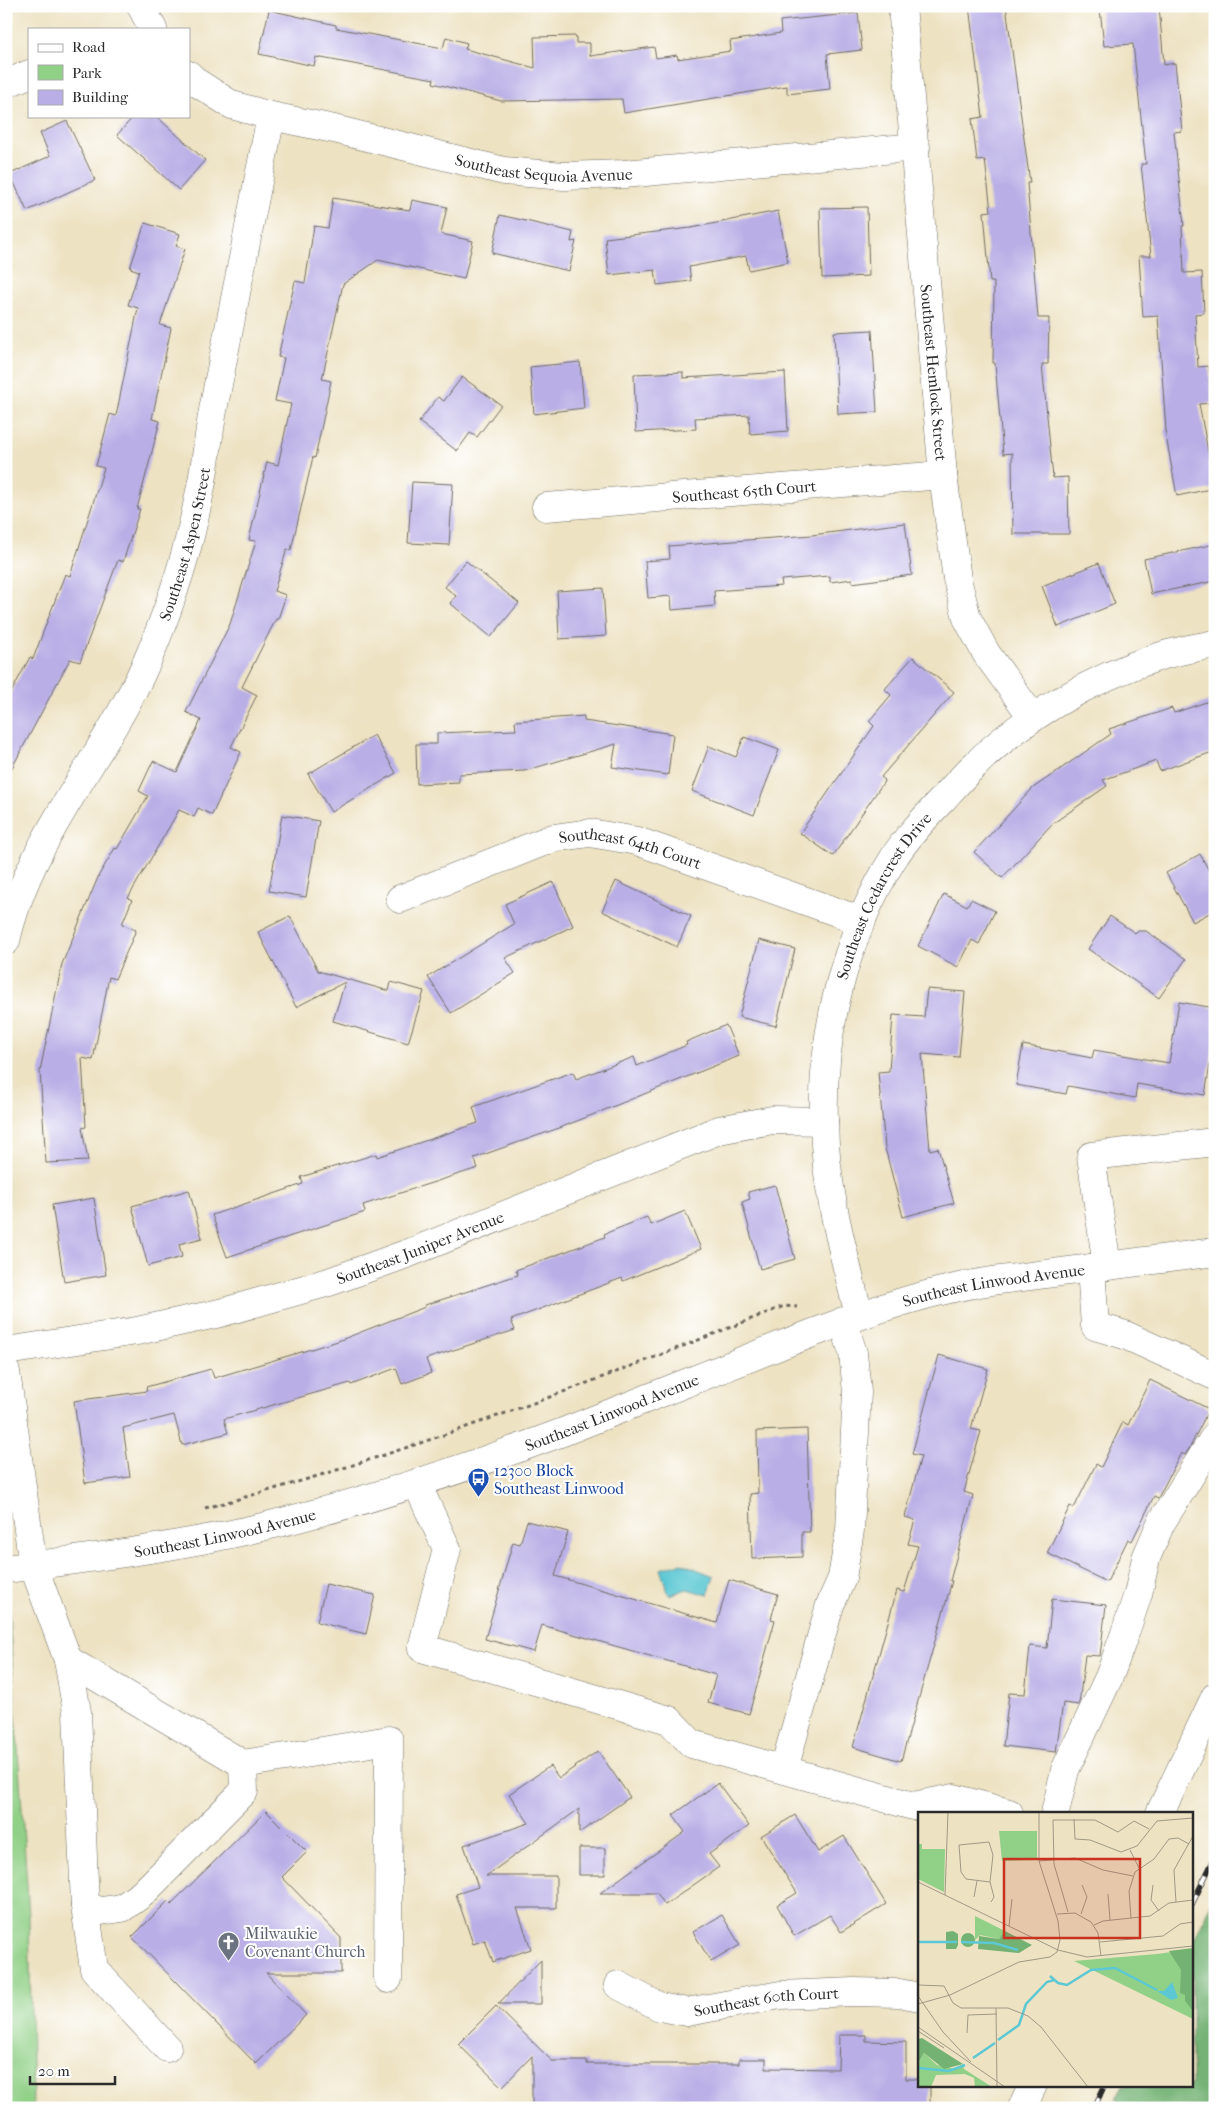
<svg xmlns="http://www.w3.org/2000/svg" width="1221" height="2114" viewBox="0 0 1221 2114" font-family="'IM FELL French Canon',serif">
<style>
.green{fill:#91d087;stroke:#5e7e59}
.forest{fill:#74b274;stroke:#506e50}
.water{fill:#5cc8d4;stroke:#447a80}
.building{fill:#b9afe6}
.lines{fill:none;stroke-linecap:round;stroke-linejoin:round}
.minor-casing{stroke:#6f6b60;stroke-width:29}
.major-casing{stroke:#6f6b60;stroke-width:29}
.path{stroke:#6f6b60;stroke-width:3;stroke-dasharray:4 4;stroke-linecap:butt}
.minor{stroke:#fff;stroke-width:28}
.major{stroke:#fff;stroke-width:28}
.rail-casing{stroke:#2b2b2b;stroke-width:5.5}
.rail{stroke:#fff;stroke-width:4;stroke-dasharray:11;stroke-linecap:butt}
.labels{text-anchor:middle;stroke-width:4;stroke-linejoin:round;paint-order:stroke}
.street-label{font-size:16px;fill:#2b2b2b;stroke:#fff}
.transit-label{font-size:16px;fill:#164399;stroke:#fff;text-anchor:start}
.worship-label{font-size:16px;fill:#5b616d;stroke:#fff;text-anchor:start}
.inset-river{fill:none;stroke:#5cc8d4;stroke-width:2.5}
.inset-road{fill:none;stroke:#9f9986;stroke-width:1}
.view{fill:#c8321e;fill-opacity:0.15;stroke:#c8321e;stroke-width:2.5}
.inset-edge{fill:none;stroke:#2b2b2b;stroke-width:2.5}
</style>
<rect width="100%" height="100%" fill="#fff"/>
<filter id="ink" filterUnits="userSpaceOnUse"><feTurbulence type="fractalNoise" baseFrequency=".02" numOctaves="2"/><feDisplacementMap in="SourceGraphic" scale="10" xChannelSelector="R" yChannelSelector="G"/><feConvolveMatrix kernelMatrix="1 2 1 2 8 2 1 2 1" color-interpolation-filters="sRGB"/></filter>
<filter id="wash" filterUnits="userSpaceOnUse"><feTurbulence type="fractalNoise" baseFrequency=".0096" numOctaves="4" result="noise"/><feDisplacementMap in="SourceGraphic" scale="20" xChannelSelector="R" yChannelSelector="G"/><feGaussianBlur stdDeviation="1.12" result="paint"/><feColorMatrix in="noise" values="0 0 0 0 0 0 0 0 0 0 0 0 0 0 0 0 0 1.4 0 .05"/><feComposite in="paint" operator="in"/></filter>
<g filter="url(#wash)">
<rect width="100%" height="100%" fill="#ede2c2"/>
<path class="green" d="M6,1598H8L29,1916L33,2108H6Z"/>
<path class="forest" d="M1215,1897V2108H1133L1116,2100L1123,2085H1192V1943Z"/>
<path class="water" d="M681,1563L714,1576L708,1595L687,1589L669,1595L660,1569Z"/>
<g id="blocks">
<path class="building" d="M969,6H1006L1030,183H1027L1038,318H1049L1048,364H1042L1053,478L1068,477L1069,534H1013L1012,453L1003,454L995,363H993L994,282H990L984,212L991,211L985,160L977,161L972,119L983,117Z
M1132,6H1159L1164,65L1175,63L1182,131L1174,132L1184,226H1182L1184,273L1202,272L1204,313L1195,314L1198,367L1209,366L1212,403L1199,404L1215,488L1177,496L1165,431H1166L1158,316L1143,317L1139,256H1151L1141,164H1146L1133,44L1104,46L1100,9Z
M269,10L336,25V28L443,48L446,37L467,43L465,49L535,68L534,37L576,36V43H590V56L654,47L656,58L677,55L678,59L731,51L730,41L781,33L780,21L858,13L862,50L827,54L830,89L787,94V86L624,113L622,99L501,101L433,83L434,79L316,57L314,66L259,54Z
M134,116H156L205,160L179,190L117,135Z
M67,121L95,180L27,211L10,174L50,156L40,133Z
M333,198L410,210L412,200L447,207L441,234L473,241L464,279L378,260L343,284L322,379L331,381L315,458L313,457L291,550L287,549L274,591L286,595L278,619H276L242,687L257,695L231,747L241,752L212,815L198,808L194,817L179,810L128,898L132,900L122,924L136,930L115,979L109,977L93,1060L82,1058L86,1127L82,1128L88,1161L46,1163L40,1071L62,964L99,875L115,848L117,849L148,796L139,791L153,761L177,772L201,720L186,712L230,624L256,541L249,540L267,462L278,465L291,404L275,401L284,358L278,357L295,281L305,283L314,226L328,228Z
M867,207L869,276L822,278L820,208Z
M778,211L788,262L749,270L746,256L689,267L691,281L657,285L655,270L609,275L605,238L691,228Z
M500,215L573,232L571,242L576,241L569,271L492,253Z
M145,223L180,234L176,246L185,249L160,325L171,328L152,419L160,421L137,509H140L123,562L118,560L80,662L70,659L6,779V702L30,657L33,659L65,574L70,576L104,468L96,466L110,414L116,416L138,308L128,305L139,271L130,268Z
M872,330L877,412L838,414L834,332Z
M580,362L584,408L534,414L530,367Z
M683,372V378L785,372L788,431L750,434L749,415L695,418L696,429L636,432L634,374Z
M462,377L501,405L477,437L470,433L457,451L419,422L438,397L444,401Z
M412,482L453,484L449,545L408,543Z
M905,523L912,575L852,583V579L830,582V576L781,580L782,586L714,591L715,606L672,610L671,596L648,598L645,561L670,559L669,546L812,535Z
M1215,544V581L1151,594L1144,559Z
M466,561L519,603L491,637L450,603L456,596L445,587Z
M1099,563L1115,604L1058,627L1042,586Z
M603,588L606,636L559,639L557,591Z
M913,657L954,692L881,777L885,780L833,856L800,833L874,726L869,721L891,695L885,689Z
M1215,699V751L1160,771L1156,761L1103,780L1107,786L1052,824L1002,878L974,852L1033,788L1111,734L1109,729L1172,708L1174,713Z
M584,716V721L673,734L668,775L612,767L616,744L524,771L459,774V782L417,784L416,744H437V733L516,730L515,721Z
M374,735L396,773L331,812L308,774Z
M744,737L779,750L754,815L692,791L709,746L736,757Z
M282,815L319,821L306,897L269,891Z
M1200,854L1215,882V910L1193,922L1166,873Z
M616,881L691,916L677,947L602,911Z
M553,882L573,926L505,958L515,973L451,1013L428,977L514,924L505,904Z
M944,894L967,906L971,899L995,911L979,944L972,940L958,967L918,946Z
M290,916L318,971L389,991L391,982L424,991L408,1043L333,1021L345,982L296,1007L258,932Z
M1110,916L1135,933L1137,931H1146L1186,959L1159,998L1088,949Z
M759,940L795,949L776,1026L739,1017Z
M927,989L965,992L959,1057L922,1054L930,1150L938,1148L954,1203L903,1217L885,1148L878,1072L889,1071L893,1015L924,1017Z
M1179,1002L1215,1008V1035L1205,1095L1137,1084L1135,1098L1068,1086L1066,1094L1016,1085L1023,1045L1092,1058L1094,1050L1169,1063Z
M726,1025L739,1056L562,1127L474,1158L478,1168L363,1205L365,1212L227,1257L212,1215L303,1184L301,1177L376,1154L377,1157L478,1123L473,1107L573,1072L576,1079L634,1057L637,1066L687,1045L686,1042Z
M775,1185L795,1259L760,1269L742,1202L750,1199L748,1192Z
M189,1190L202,1238L179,1244L182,1257L148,1266L132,1206Z
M94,1198L106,1275L64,1282L52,1205Z
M685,1211L701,1249L623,1281L622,1278L511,1320L515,1330L426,1359L431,1373L402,1384L396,1368L351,1385L350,1383L224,1419L228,1433L182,1445L174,1415L123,1428L130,1477L85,1483L74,1401L147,1391L146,1387L211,1369L214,1378L338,1341L425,1307V1305L518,1275L516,1270L605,1237L604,1234L647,1217L651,1225Z
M939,1355L988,1369L971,1429L981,1431L964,1492L973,1495L950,1581H952L901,1761L853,1747L897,1590L904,1592L918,1546L908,1544L915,1520L905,1517L921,1456L912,1454Z
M1150,1380L1209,1409L1190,1447L1185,1455L1181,1453L1158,1498L1154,1496L1132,1541L1128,1539L1107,1582L1047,1553L1070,1506L1074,1508L1096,1464L1101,1467L1123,1422L1128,1425Z
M807,1429L810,1532H802V1557L752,1559L750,1494L758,1493L757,1431Z
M527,1521L568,1532L555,1576L717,1623L729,1580L778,1594L771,1619L775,1620L749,1714L708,1703L716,1675L664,1660L542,1625L534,1652L485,1639L513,1542L520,1544Z
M326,1584L375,1595L366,1634L317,1622Z
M1052,1599L1106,1605L1100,1656L1085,1655L1079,1705L1063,1703L1056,1752L1003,1746L1009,1693L1025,1694L1030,1646L1047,1648Z
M598,1751L630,1797L579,1833V1809L486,1876H556V1908H517L531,1949L493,1962L485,1940L473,1944L456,1894L478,1887L464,1845L529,1823L509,1794L550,1766L559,1778Z
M718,1783L749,1826L709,1854L719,1867L665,1905L657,1893H600L685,1832L673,1815Z
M266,1811L307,1852L282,1877L341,1938V1973H266L306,2015L256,2064L132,1937L168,1901L171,1904Z
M795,1815L818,1852L844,1836L886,1904L841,1932L830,1915L794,1936L777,1905L797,1893L761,1836Z
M579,1848H605V1875H579Z
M722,1915L740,1945L711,1962L693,1932Z
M541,1960V2004H498Z
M496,2006L552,2061H587V2064H739V2059H766V2068L838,2069L839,2035H866V2041L906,2042V2079H920V2085H930V2108H712V2105H620V2108H532V2056L502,2087L458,2044Z"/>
</g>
</g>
<g filter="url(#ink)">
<use href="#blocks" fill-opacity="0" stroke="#6f6b60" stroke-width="1"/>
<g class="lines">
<defs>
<g id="minor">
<path d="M141,6L153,29"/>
<path id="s1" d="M902,6L943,475L957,579L967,618L986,653L1033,718"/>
<path id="s2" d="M189,75L196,82L232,105L271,116L334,129L504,171L564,176L624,174L916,147"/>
<path d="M6,84L29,74"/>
<path id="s3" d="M546,507L943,475"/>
<path id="s4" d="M400,899L553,838L590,833L637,841L862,921"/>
<path id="s5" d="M6,941C30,832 113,749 153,647C173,598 189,548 199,496C206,466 208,435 214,405C233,309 252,212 271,116"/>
<path d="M1107,1266L1091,1156L1215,1142"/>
<path d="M1091,1268L1095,1326L1125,1335L1215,1376"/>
<path id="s6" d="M859,1315C843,1252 825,1188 824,1122C821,1032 845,937 893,859C905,839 924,819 940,802C952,789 963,776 976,764C1022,718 1093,678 1155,658C1174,651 1195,648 1215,644"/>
<path id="s7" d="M6,1351L137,1331L220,1313L329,1282L409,1253L719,1130L772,1120L824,1121"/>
<path d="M6,1372L33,1565L68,1660L77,1712L85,1906L94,1969L167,2048"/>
<path d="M417,1484L447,1549L422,1648L669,1720L692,1744L913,1806L954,1798L1009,1813"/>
<path d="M68,1660L243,1764L244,1791L142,1894L122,1908L101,1911L85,1906"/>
<path d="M243,1764L389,1740L388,1979"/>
<path d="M784,1769L830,1605L842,1578L850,1530L857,1392L853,1353L843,1321"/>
<path d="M1055,1813L1065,1770L1109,1677L1124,1636L1138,1594L1146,1558L1161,1523L1215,1436"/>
<path d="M1160,1813L1215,1697"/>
<path id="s8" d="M618,1985L660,2007L687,2012L780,1995L854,1992L899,1993L920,1997"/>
<path d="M1022,2108L1033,2085"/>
</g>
<g id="major">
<path id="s9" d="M6,1569C92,1558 178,1547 262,1527C364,1503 464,1469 563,1432C635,1404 707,1374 779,1346C849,1319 918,1292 992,1281L1215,1252"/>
</g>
</defs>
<use href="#minor" class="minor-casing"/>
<use href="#major" class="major-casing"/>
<path class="path" d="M205,1508C403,1456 594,1382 784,1306L797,1307"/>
<use href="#minor" class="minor"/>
<use href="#major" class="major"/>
<defs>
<path id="rail" d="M1192,1904L1215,1857
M1094,2108L1105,2085"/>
</defs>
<use href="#rail" class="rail-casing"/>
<use href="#rail" class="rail"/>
</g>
</g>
<defs>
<symbol id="bus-pin" viewBox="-11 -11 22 30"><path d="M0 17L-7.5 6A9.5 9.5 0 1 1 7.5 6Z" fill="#1a4fb4" stroke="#fff"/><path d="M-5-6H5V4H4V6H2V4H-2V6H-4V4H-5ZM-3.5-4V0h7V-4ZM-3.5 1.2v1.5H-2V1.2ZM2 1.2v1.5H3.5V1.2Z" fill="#fff"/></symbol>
<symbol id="church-pin" viewBox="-11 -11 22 30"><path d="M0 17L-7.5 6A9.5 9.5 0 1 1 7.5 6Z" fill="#6b7280" stroke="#fff"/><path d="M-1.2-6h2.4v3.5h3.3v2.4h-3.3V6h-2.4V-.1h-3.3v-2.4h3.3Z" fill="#fff"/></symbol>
</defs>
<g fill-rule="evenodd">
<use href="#bus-pin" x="466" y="1466" width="25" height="34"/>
<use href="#church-pin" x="216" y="1930" width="25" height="34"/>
</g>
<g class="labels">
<g class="street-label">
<text dy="6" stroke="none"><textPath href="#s2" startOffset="372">Southeast Sequoia Avenue</textPath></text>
<text dy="6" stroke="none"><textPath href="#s1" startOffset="368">Southeast Hemlock Street</textPath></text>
<text dy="6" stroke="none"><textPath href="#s3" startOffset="199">Southeast 65th Court</textPath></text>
<text dy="6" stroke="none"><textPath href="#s5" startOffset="438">Southeast Aspen Street</textPath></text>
<text dy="6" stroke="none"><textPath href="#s4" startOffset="244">Southeast 64th Court</textPath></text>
<text dy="6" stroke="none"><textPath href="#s6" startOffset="435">Southeast Cedarcrest Drive</textPath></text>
<text dy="6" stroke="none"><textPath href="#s7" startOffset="428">Southeast Juniper Avenue</textPath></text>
<text dy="6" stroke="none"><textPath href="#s9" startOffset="1032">Southeast Linwood Avenue</textPath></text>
<text dy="6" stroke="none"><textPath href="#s9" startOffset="628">Southeast Linwood Avenue</textPath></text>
<text dy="6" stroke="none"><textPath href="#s9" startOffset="222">Southeast Linwood Avenue</textPath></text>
<text dy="6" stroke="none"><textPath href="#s8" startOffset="155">Southeast 60th Court</textPath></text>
</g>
<g class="transit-label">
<text x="494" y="1476">12300 Block<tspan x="494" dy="18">Southeast Linwood</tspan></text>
</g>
<g class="worship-label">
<text x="245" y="1939">Milwaukie<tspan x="245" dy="18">Covenant Church</tspan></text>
</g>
</g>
<g transform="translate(918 1812)">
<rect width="275" height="275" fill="#ede2c2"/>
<path d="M81,19H119V48L84,49ZM0,32H4V37H27L26,80L0,67ZM57,104L87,119L86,121L81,127L62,123L57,128ZM275,137V207L156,149L239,142ZM6,241L19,253L38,257L45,252L46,257L74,275H57L56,266L47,262L18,263L13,275H0V251Z" fill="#91d087"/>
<path d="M35,119L40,122V133L38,137H28V120ZM87,119L114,133L101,141L60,137L61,124L81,127ZM43 128a7 7 0 1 1 14 0a7 7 0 1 1-14 0ZM275,136V199L267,189V183L262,181L263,158L251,139ZM4,226L45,252L26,257L6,241L0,251V227Z" fill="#74b274"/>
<path d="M254,170L260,186L253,188L239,179H246Z" fill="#5cc8d4"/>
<path class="inset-river" d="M0,130H39M43,130L76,131L100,138M132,164L140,171L149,173L173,158L197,156L239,178M80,228L101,213L108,192L129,170L136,168M55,246L77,231M0,256L31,259L47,253"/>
<path class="inset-road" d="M156,7L157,27L172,28L203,40L219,34L239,9L275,6M71,30L75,43L72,70L48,67L43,60L41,33ZM212,38L221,56M121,49L157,46L185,58L215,64M0,70L140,138M72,70L76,85L73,90M235,73L233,88L241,99M190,82L192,108M27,83L30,0M56,85L59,69M258,90L256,58L275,24M150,100L136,52L135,8H177L200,20L216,9L231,17M139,102L157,101L173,110L180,121L183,144M163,102L169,85L164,73M213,106L211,79L217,60L236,47L251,27L260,26L271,32M176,113L185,109L232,104L251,91L275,88M91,114L94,87M182,130L245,124L262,112L275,110M140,138L169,145L275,134M0,173L26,174L35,191L43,196H90L110,204L123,215L170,275M0,184L25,220L53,250M0,192L32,183L101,150L132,145L139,140L142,128L140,109L121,49V0M78,196L79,275M0,215L87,275M0,219L26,236M49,221L50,203L79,202"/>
<path class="view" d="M86,47H222V126H86Z"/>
<rect width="275" height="275" class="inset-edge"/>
</g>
<rect width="1221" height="2114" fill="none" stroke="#fff" stroke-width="25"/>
<rect x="28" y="28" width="162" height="90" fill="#ffffff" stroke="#aaaaaa"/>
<rect x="38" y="44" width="25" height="8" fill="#ffffff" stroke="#aaaaaa"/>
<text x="72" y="52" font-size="15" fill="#2b2b2b">Road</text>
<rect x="38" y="65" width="25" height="15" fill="#91d087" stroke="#aaaaaa"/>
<text x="72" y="78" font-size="15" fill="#2b2b2b">Park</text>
<rect x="38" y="90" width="25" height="15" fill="#b9afe6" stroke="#aaaaaa"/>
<text x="72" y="102" font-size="15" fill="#2b2b2b">Building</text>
<path d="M30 2076v8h85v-8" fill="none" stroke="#2b2b2b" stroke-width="2.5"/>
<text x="38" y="2076" font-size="15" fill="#2b2b2b" stroke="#ffffff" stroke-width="4" paint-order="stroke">20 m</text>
</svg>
